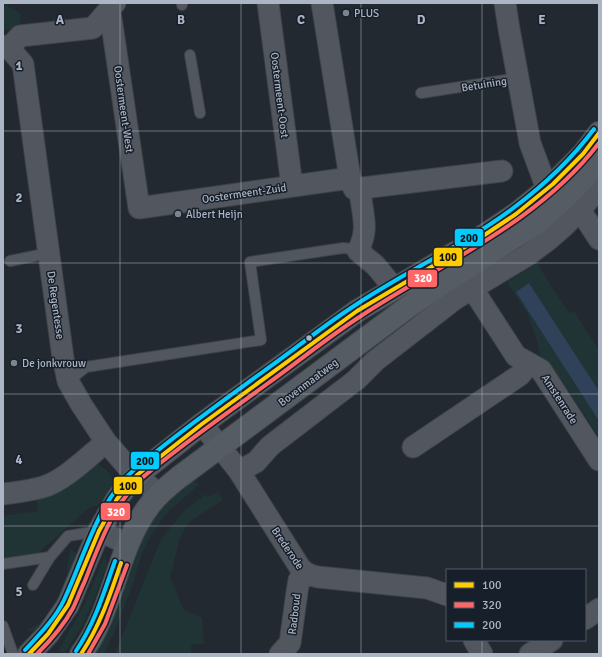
<svg xmlns="http://www.w3.org/2000/svg" width="602" height="657" viewBox="0 0 602 657" font-family="Signika,sans-serif">
<style>
.green{fill:#203335}
.water{fill:#304259}
.lines{fill:none;stroke-linecap:round;stroke-linejoin:round}
.lane-casing{stroke:#3f4349;stroke-width:12}
.street-casing{stroke:#3f4349;stroke-width:23}
.secondary-casing{stroke:#3f4349;stroke-width:24}
.lane{stroke:#52575f;stroke-width:10}
.street{stroke:#52575f;stroke-width:21}
.secondary{stroke:#565c64;stroke-width:22}
.bus-1-casing{stroke:#171f2a;stroke-width:7}
.bus-2-casing{stroke:#171f2a;stroke-width:7}
.bus-3-casing{stroke:#171f2a;stroke-width:7}
.bus-1{stroke:#fc0;stroke-width:4}
.bus-2{stroke:#f66;stroke-width:4}
.bus-3{stroke:#0cf;stroke-width:4}
.grid{fill:none;stroke:#abb5c3;stroke-width:1;stroke-opacity:0.55}
.poi-dot{fill:#7b8490;stroke:#171f2a;stroke-width:1.5}
.bus-dot{fill:#abb5c3;stroke:#171f2a;stroke-width:1.5}
.labels{text-anchor:middle;stroke-width:3;stroke-linejoin:round;paint-order:stroke}
.poi-label{font-size:11px;fill:#abb5c3;stroke:#171f2a;text-anchor:start}
.street-label{font-size:11px;fill:#abb5c3;stroke:#171f2a}
.grid-label{font-size:13px;text-anchor:middle;font-weight:bold;fill:#abb5c3;stroke:#171f2a;stroke-width:3;stroke-linejoin:round;paint-order:stroke}
.line-badge{stroke:#171f2a;stroke-width:1.5}
.badge-label{font-size:11px;text-anchor:middle;font-weight:bold;fill:#fff}
.pale-badge-label{font-size:11px;text-anchor:middle;font-weight:bold;fill:#111}
</style>
<rect width="100%" height="100%" fill="#232930"/>
<path class="green" d="M3,3L21,14L19,28L3,30Z
M536,262L569,313L574,311L599,350V391L529,283L527,309L599,421V437L560,378L554,382L541,359L537,341L528,315L507,282L523,272V271Z
M99,464L111,475L115,490L106,503L89,508L37,554L3,560V516L38,511L36,497L90,465Z
M192,477L199,485L167,513L151,535L142,554L130,592L114,633L104,654H92L125,570L159,506Z
M218,492L223,500L189,522L180,538L170,577L184,610L202,618L204,644L191,645V654H115L161,539L185,510L206,494L208,497Z
M71,549L76,553L75,572L55,617L33,632L26,630L37,625L47,616L57,599L67,576L68,561Z
M105,554L107,565L94,600L83,624L64,654L59,650L86,601Z"/>
<path class="water" d="M529,283L599,391V421L516,292Z"/>
<g class="lines">
<defs>
<path id="lane" d="M182,3V5
M190,55L200,113
M421,93L518,78
M10,261L49,253
M68,381L86,367L261,340L250,262L343,248L353,249L358,251
M3,564L50,557L68,536L99,531
M33,585L50,557
M3,626L13,654"/>
<path id="street" d="M268,3L292,186
M322,3L350,178L354,189L502,171
M505,3L509,29L530,143L547,189
M110,11L139,208L350,178
M3,46L9,48L23,64L63,358L68,381L81,404L106,442L126,465L159,495
M9,48L20,36L93,28L115,3
M361,199C364,221 368,230 358,251L375,265L395,289
M580,210L599,239
M472,288L516,356L541,370L599,460
M202,424L239,471L299,566C304,573 309,575 318,577L427,588L447,595
M413,447L520,375L529,364
M239,471L256,462L270,446L356,380L375,361L455,299L528,255L548,240L563,227L580,210L599,188
M3,494C16,492 30,491 43,487C64,481 89,456 106,442
M99,531L128,544
M585,619L599,609
M474,640L482,654
M280,654L290,643L297,592L299,580L305,572
M530,654L552,640"/>
<path id="secondary" d="M29,654L48,634L68,605L99,531L117,499L125,488L137,475L202,424L357,311L480,238L516,214L553,184L583,154L599,133
M81,654C114,610 116,550 149,506C157,495 168,486 178,478L408,307L443,283L537,223L569,194L599,162"/>
</defs>
<use href="#lane" class="lane-casing"/>
<use href="#street" class="street-casing"/>
<use href="#secondary" class="secondary-casing"/>
<use href="#lane" class="lane"/>
<use href="#street" class="street"/>
<use href="#secondary" class="secondary"/>
<defs>
<path id="bus-1" d="M29,654L48,634L68,605L99,531L117,499L137,475L202,424L357,311L480,238L516,214L553,184L583,154L599,133
M81,654C100,626 110,595 121,563"/>
<path id="bus-2" d="M37,654C51,640 64,625 73,608C77,600 80,591 84,583C98,548 113,504 142,478C181,445 225,415 267,384C298,362 328,337 361,316C443,262 538,223 599,143
M88,654L105,624L127,565"/>
<path id="bus-3" d="M25,650C39,635 55,619 64,600C84,558 98,500 135,469C176,434 220,403 264,371C294,350 323,326 354,306C405,272 462,246 512,209C543,186 571,160 594,129
M76,651C95,623 104,592 115,561"/>
</defs>
<use href="#bus-1" class="bus-1-casing"/>
<use href="#bus-2" class="bus-2-casing"/>
<use href="#bus-3" class="bus-3-casing"/>
<use href="#bus-1" class="bus-1"/>
<use href="#bus-2" class="bus-2"/>
<use href="#bus-3" class="bus-3"/>
</g>
<path class="grid" d="M120,3V654M241,3V654M361,3V654M482,3V570M3,131H599M3,263H599M3,394H599M3,526H599M482,640V654"/>
<g class="poi-dot">
<circle cx="346" cy="13" r="4"/>
<circle cx="178" cy="214" r="4"/>
<circle cx="14" cy="363" r="4"/>
</g>
<circle class="bus-dot" cx="309" cy="338" r="3.5"/>
<g class="labels">
<g class="poi-label">
<text x="354" y="17">PLUS</text>
<text x="186" y="218">Albert Heijn</text>
<text x="22" y="367">De jonkvrouw</text>
</g>
<g class="street-label">
<text transform="translate(484 84) rotate(-9)" y="4">Betuining</text>
<text transform="translate(280 95) rotate(83)" y="4">Oostermeent-Oost</text>
<text transform="translate(124 109) rotate(82)" y="4">Oostermeent-West</text>
<text transform="translate(244 193) rotate(-8)" y="4">Oostermeent-Zuid</text>
<text transform="translate(56 305) rotate(82)" y="4">De Regentesse</text>
<text transform="translate(308 382) rotate(-37)" y="4">Bovenmaatweg</text>
<text transform="translate(560 399) rotate(57)" y="4">Amstenrade</text>
<text transform="translate(288 548) rotate(56)" y="4">Brederode</text>
<text transform="translate(294 614) rotate(-83)" y="4">Radboud</text>
</g>
</g>
<g class="grid-label">
<text x="60" y="24">A</text>
<text x="181" y="24">B</text>
<text x="301" y="24">C</text>
<text x="421" y="24">D</text>
<text x="542" y="24">E</text>
<text x="19" y="70">1</text>
<text x="19" y="202">2</text>
<text x="19" y="333">3</text>
<text x="19" y="464">4</text>
<text x="19" y="596">5</text>
</g>
<g class="line-badge">
<rect x="454" y="228" width="30" height="19" rx="4" fill="#0cf"/>
<rect x="433" y="247" width="30" height="20" rx="4" fill="#fc0"/>
<rect x="407" y="269" width="31" height="19" rx="4" fill="#f66"/>
<rect x="130" y="451" width="30" height="19" rx="4" fill="#0cf"/>
<rect x="113" y="476" width="30" height="19" rx="4" fill="#fc0"/>
<rect x="100" y="502" width="31" height="19" rx="4" fill="#f66"/>
</g>
<g class="badge-label">
<text x="423" y="282">320</text>
<text x="116" y="516">320</text>
</g>
<g class="pale-badge-label">
<text x="469" y="242">200</text>
<text x="448" y="261">100</text>
<text x="145" y="465">200</text>
<text x="128" y="490">100</text>
</g>
<rect width="602" height="657" fill="none" stroke="#abb5c3" stroke-width="8"/>
<rect x="446" y="569" width="140" height="72" fill="#171f2a" stroke="#525b67"/>
<rect x="454" y="582" width="20" height="6" fill="#ffcc00" stroke="#525b67"/>
<text x="482" y="589" font-size="12" fill="#abb5c3">100</text>
<rect x="454" y="602" width="20" height="6" fill="#ff6666" stroke="#525b67"/>
<text x="482" y="609" font-size="12" fill="#abb5c3">320</text>
<rect x="454" y="622" width="20" height="6" fill="#00ccff" stroke="#525b67"/>
<text x="482" y="629" font-size="12" fill="#abb5c3">200</text>
</svg>
